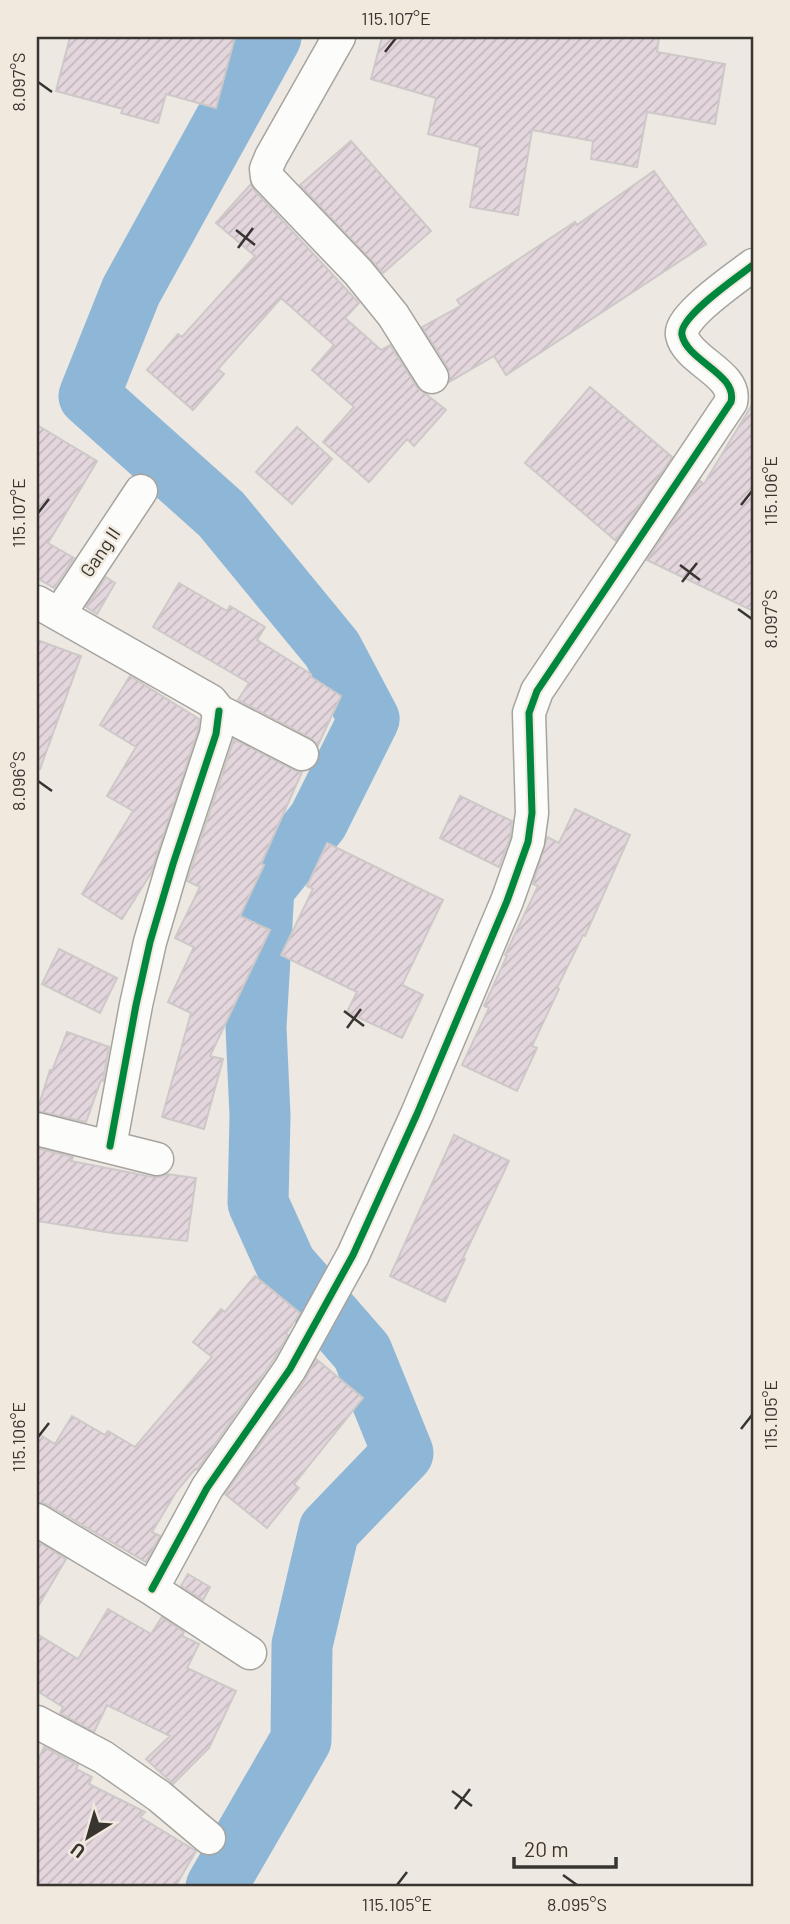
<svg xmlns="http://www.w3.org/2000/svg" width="790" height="1924" viewBox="0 0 790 1924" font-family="Barlow,sans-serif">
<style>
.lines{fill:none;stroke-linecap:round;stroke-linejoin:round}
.river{stroke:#8eb7d7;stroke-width:61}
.building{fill:url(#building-hatch);stroke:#cdc9c8;stroke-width:2}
.street-casing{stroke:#a7a49f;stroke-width:35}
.street{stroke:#fcfcfb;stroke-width:32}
.cycleway-casing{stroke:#f1e9de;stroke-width:11}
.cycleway{stroke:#00873e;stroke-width:7}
.ticks{fill:none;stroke:#383531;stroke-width:2.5}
.labels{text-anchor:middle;stroke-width:5;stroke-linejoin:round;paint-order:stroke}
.street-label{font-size:19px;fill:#383531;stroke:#f1e9de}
.neatline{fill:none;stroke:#383531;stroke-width:2.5}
.ticks-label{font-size:18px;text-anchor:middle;fill:#383531}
</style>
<defs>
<pattern id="building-hatch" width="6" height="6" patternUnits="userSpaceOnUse" patternTransform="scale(1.75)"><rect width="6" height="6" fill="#e3d6dd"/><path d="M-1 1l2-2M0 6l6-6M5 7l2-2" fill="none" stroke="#c4b8be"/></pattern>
</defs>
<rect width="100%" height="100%" fill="#ede8e2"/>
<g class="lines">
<path class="river" d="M216,1887L301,1740L302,1645L329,1530L403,1453L362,1352L286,1265L258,1203L260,1116L256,1027L264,888L318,821L369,719L332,649L221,514L89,396L131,291L271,37"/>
</g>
<path class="building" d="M70,37H235L216,108L166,94L158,123L121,113L123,109L56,91Z
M382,37H659L657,52L725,64L715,124L647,112L637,167L591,159L593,141L532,130L518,215L470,207L480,147L428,134L436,98L371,79Z
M351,141L431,231L383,273L300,185Z
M654,171L706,244L506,375L494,356L449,382L448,368L422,327L461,306L457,300L575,222L577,225Z
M251,184L254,190L359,303L345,318L381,350L390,345L417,387L446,410L414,446L407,439L369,482L323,442L354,407L312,370L334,345L281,298L218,369L224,374L193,410L147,370L178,334L182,337L255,256L216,223Z
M590,387L672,457L616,541L525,463Z
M753,403V611L647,560L700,481L704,484Z
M37,425L97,461L48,543L74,558L54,588L37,578Z
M297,427L332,459L292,504L256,472Z
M106,577L115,583L97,614L86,607Z
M179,583L227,611L230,606L265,627L257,640L311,674L310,676L341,696L318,745L310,738L238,700L249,683L153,627Z
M37,640L81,656L40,769L37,768Z
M130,676L199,719L198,730L151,873L122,919L82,894L133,811L107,796L136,747L100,725Z
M234,739L294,770L302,772L261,864L264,865L240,916L270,930L210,1056L223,1059L204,1129L162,1117L191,1013L168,1002L194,947L175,938L200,887L187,881Z
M460,796L512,821L510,838L499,867L440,838Z
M575,809L630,835L585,936L583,935L557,988L559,989L532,1046L537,1048L517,1091L462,1065L489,1008L484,1006L507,956L505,955L538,886L533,884L547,837L559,843Z
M327,843L443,900L402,985L423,995L402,1038L347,1012L357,992L281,955L313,889L307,886Z
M59,949L117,978L100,1013L42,984Z
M67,1032L109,1047L103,1081L101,1080L86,1122L37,1111L50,1070L52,1071Z
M454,1135L509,1161L463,1258L465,1259L445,1302L390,1276Z
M37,1148L73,1157L71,1161L153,1177H161L167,1174L196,1178L187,1241L112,1233L37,1221Z
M255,1276L300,1313L286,1334L288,1335L274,1359L197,1470L195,1469L176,1492L152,1532L160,1536L146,1562L46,1504L37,1502V1433L55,1444L72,1416L105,1435L108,1431L135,1447L212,1357L193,1342L221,1309L225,1312Z
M316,1359L363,1398L294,1484L299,1488L267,1528L225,1494L305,1380Z
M37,1541L66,1559L37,1608Z
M188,1574L210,1587L203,1600L181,1586Z
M108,1609L151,1634L162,1617L184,1632L182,1636L199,1644L187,1668L236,1691L209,1748L173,1784L146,1759L170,1736L107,1705L94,1732L60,1713L63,1707L37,1691V1634L78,1659Z
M44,1747L78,1765L76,1769L92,1777L89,1784L145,1812L140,1817L196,1851L175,1887H37V1763Z"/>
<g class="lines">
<defs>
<path id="street" d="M339,37L271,157L266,169L267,177L358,272L393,315L432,377
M37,602L211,701L219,711L302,754
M60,613L141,491
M37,1129L157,1159
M110,1146L136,1005L150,942L173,864L216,734L219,711
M37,1520L152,1589L250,1653
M152,1589L207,1488L290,1369L353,1255L417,1114L507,901L528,842L532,813L529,713L537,691L731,402C738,374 687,361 682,335C678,317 739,276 753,265
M37,1722L103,1757L159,1796L209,1838"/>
</defs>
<use href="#street" class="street-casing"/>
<use href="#street" class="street"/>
<defs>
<path id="cycleway" d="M110,1146L136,1005L150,942L173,864L216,734L219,711
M152,1589L207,1488L290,1369L353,1255L417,1114L507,901L528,842L532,813L529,713L537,691L731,402C738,374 687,361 682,335C678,317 739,276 753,265"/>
</defs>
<use href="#cycleway" class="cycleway-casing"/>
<use href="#cycleway" class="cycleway"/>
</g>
<path class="ticks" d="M385,52L396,38M38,82L52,92M236,230L255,245M238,248L253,228M741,505L752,491M38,513L49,499M680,565L700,580M682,582L697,563M738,609L752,619M38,781L52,791M344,1011L364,1026M347,1028L361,1009M741,1429L752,1415M38,1437L49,1423M452,1791L472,1806M455,1809L470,1789M563,1875L577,1885M397,1885L407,1872"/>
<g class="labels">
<g class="street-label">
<text transform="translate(100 552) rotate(-56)" y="7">Gang II</text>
</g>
</g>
<rect width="790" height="1924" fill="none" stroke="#f1e9de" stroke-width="77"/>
<g transform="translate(88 1837) rotate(217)" stroke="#f1e9de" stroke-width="5" paint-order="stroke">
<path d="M0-5L12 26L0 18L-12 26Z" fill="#383531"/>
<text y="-10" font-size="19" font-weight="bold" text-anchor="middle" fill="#383531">U</text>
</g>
<path d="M514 1857v10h102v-10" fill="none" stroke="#383531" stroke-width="3.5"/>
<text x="524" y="1857" font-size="21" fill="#383531" stroke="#f1e9de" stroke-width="5" paint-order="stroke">20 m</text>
<rect x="38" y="38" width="714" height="1847" class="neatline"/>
<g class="ticks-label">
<text x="396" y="25">115.107°E</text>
<text transform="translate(19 82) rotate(-90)" y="6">8.097°S</text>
<text transform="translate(771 491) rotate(-90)" y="6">115.106°E</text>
<text transform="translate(19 513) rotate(-90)" y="6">115.107°E</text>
<text transform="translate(771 619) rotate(-90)" y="6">8.097°S</text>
<text transform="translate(19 781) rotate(-90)" y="6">8.096°S</text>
<text transform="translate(771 1415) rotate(-90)" y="6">115.105°E</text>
<text transform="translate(19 1437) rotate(-90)" y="6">115.106°E</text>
<text x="397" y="1911">115.105°E</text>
<text x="577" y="1911">8.095°S</text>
</g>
</svg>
